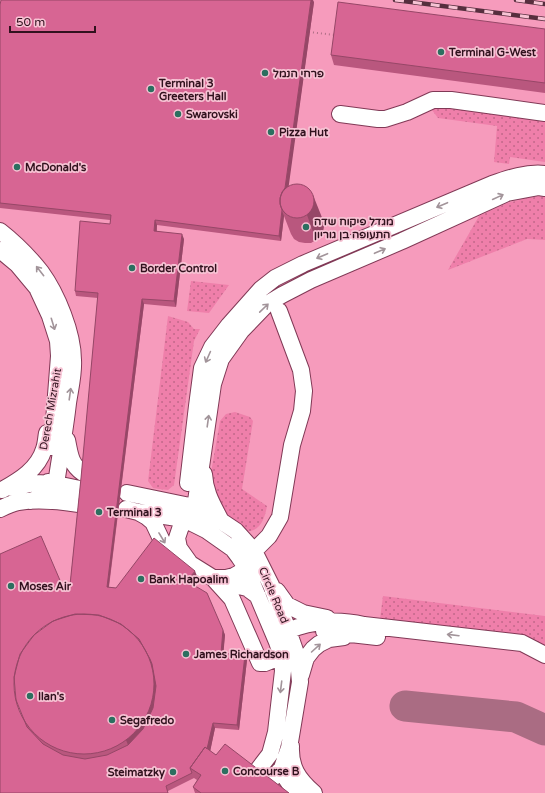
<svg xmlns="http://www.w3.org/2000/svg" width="545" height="793" viewBox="0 0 545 793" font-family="'Varela Round','Noto Sans Hebrew',sans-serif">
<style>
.built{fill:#f69bbc}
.grass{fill:url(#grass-dots)}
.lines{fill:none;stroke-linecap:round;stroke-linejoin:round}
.taxiway{stroke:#aa6c83;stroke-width:31}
.minor-casing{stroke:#813956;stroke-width:18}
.path{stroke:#b07087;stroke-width:2;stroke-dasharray:1 3;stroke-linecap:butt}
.minor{stroke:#fff;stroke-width:16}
.rail-casing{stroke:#572e3e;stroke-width:4.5}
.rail{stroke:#f7c3d4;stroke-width:3;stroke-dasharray:9;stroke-linecap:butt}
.wall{fill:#b9577e}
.shaded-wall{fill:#964767}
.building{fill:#d76593;stroke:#964767;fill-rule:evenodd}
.oneway{stroke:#a2949a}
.poi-dot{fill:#2c6f60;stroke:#f7c3d4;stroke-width:1.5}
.labels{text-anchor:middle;stroke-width:3.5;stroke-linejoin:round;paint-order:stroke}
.poi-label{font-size:11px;font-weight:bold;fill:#31121e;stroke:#f7c3d4;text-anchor:start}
.street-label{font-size:11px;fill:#31121e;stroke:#f7c3d4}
</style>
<defs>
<pattern id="grass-dots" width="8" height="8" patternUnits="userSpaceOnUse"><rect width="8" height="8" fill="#ef7faa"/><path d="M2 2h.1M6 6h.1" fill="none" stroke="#c2678a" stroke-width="1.8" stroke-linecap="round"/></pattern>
</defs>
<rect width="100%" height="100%" fill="#feaac8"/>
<path class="built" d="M0,0H545V793H0Z"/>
<path class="grass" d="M432,105L545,118V162L510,157L509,164L494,162L497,126L438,118L432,110Z
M542,196L545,197V240L527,239L448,270L479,216L507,203L528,198Z
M191,281L229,285L209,313L187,311Z
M168,316L188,322L194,329H200L194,341L174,485L168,490L159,489L153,488L148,481Z
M235,412L250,417L253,421L242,489L267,506C265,517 261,532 246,531L222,512L209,484L220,421L226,414Z
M383,596L545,616V646L380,619Z"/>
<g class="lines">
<path class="taxiway" d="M405,706L516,717L545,730"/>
<defs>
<path id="minor" d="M340,114L378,119H385L407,112L433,100H451L545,113
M0,231C14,242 30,258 41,272C57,294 73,333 73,360C74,374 70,389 68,403C65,430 60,457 56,484C52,494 40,497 31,501
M0,250L17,264L37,288L50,316L58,341L59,356L52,447
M67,440C70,454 70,464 83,473
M204,474C205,493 213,505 221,521
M48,482C47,495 56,496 65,502
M188,483L197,406L202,368L212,347L229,325L261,289L275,278L303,264L492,184C509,178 527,172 545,174
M12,488L35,483L56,484L80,489
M2,490C20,480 38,469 44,449C46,444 46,438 47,433
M127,493L185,505L195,508L221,521L236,531L254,551L271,585L285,622L298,659L300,682L289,748L282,768L273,778
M0,509C6,506 12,503 18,502C36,499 60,501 79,504
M126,509L138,512L184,519L206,530L233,549L239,557L245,566L277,642L282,656L283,671L276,732L270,754L257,771
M138,512L147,517L153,522L162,541L173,553L213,578L219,583L224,585L239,586L247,588L258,596
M189,562L179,548L177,538L180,529L184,519L195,508L213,384L221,359L241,331L267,304L282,295L311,280L402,241L507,193L539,187L545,188
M213,578L232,599L260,663H265L282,656C282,650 280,643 283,637C286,631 292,629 298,627C320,620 342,620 364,625L522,643L545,655
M213,578H226L234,576L241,572L254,551L269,536L280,517L292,445L302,411L304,391L301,370L279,311
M277,591L287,605L303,613L327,618
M324,631L377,637
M301,675L306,658L313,649L319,644L329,639L344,637
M291,746C290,767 298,779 314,793
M285,758C285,763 284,768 284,772C285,780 293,788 299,793"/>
</defs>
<use href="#minor" class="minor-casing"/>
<path class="path" d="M309,32L335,35"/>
<use href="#minor" class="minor"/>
<defs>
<path id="rail" d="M395,0L545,19
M516,0L545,4"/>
</defs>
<use href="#rail" class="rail-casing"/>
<use href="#rail" class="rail"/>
</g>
<path class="wall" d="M314,2L288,186L323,220L324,226L323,231L320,236L316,240L311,243H305L299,242L294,239L291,234L284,216L281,241L157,225V231L184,239L176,307L144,304L109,587L116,588L197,576L191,583L223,630L225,635L223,653L245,655L247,660L239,730L215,728L210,751L216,755L289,793H195L193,787L197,780L194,778L168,791L0,793L62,585H70L81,478L98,298L76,296L75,291L110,224V220L0,208V5Z
M545,29V93L334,65L331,55Z"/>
<path class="shaded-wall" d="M311,0H313L314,2L285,213L282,210Z
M313,195L323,220L324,226L323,231L320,236L316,240L307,215Z
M282,211L284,216L281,241L279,236Z
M155,220L157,225L156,236L154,231Z
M182,234L184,239L176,307L174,301Z
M142,299L144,304L108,592L107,587Z
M195,571L197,576L188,586L187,581Z
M223,630L225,635L223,658L221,653Z
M245,655L247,660L239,730L237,725Z
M150,659L154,669L158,691L155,713L130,750L126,740Z
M213,723L215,728L209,757L198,773Z"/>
<path class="building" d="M1,0H311L285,188L282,192L280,198V204L282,210L279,236L155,220L154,231L182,234L174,301L142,299L107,587L116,588L154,538L195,571L187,581L207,593L223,630L221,653L245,655L237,725L213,723L207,749L205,747L190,768L192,773L166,786L168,793H0V554L41,536L62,585H70L81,478L98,293L75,291L80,221L110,224L111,215L0,203V5ZM75,614L99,615L121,624L139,639L150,659L152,664L156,686L153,708L143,729L128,745L107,755L85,759L63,755L43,744L27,727L16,700L14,677L20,654L34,635L53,621Z
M338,2L545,29V83L331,55Z
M280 201a17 17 0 1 1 34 0a17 17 0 1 1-34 0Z
M14 684a70 70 0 1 1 140 0a70 70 0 1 1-140 0Z
M225,744L289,793H201L193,787L201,775L190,768L205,747L216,755Z"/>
<defs><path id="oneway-shaft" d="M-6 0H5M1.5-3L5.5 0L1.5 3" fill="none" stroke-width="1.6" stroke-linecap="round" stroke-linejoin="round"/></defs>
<g class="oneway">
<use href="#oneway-shaft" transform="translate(498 197) rotate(-25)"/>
<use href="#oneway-shaft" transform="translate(442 205) rotate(157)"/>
<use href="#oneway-shaft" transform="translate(380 251) rotate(-23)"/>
<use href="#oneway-shaft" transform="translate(322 256) rotate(157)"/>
<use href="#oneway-shaft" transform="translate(40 271) rotate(-128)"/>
<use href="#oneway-shaft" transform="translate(264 308) rotate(-44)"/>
<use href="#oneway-shaft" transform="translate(53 324) rotate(73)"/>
<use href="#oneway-shaft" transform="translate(208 357) rotate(114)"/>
<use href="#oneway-shaft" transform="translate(70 394) rotate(-82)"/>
<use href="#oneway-shaft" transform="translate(208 421) rotate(-82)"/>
<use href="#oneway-shaft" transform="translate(162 538) rotate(59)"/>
<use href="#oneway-shaft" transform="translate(453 635) rotate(-173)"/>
<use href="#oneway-shaft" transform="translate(316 648) rotate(-42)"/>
<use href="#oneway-shaft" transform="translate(281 687) rotate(97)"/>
</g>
<g class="poi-dot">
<circle cx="441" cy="52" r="4"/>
<circle cx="265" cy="73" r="4"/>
<circle cx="151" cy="89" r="4"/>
<circle cx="178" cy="114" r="4"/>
<circle cx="271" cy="132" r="4"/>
<circle cx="17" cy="167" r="4"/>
<circle cx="306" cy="227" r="4"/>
<circle cx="132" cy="268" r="4"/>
<circle cx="99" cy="512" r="4"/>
<circle cx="141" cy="579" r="4"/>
<circle cx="11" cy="586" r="4"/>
<circle cx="186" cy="654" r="4"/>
<circle cx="30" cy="696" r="4"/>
<circle cx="112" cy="720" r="4"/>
<circle cx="225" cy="771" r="4"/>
<circle cx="173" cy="772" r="4"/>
</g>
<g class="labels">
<g class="poi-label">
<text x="449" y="56">Terminal G-West</text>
<text x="273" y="77">פרחי הנמל</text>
<text x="159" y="87">Terminal 3<tspan x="159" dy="13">Greeters Hall</tspan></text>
<text x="186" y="118">Swarovski</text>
<text x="279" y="136">Pizza Hut</text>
<text x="25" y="171">McDonald's</text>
<text x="314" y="225">מגדל פיקוח שדה<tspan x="314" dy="13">התעופה בן גוריון</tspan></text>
<text x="140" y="272">Border Control</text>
<text x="107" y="516">Terminal 3</text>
<text x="149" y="583">Bank Hapoalim</text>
<text x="19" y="590">Moses Air</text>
<text x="194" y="658">James Richardson</text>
<text x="38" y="700">Ilan's</text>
<text x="120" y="724">Segafredo</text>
<text x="233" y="775">Concourse B</text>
<text x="165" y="776" text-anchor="end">Steimatzky</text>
</g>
<g class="street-label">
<text transform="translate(50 409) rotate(-80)" y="4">Derech Mizrahit</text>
<text transform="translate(274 595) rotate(67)" y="4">Circle Road</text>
</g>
</g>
<path d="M10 26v6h85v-6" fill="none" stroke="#31121e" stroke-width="2"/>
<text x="16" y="26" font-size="12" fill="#31121e" stroke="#f7c3d4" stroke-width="3" paint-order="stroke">50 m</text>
</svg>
